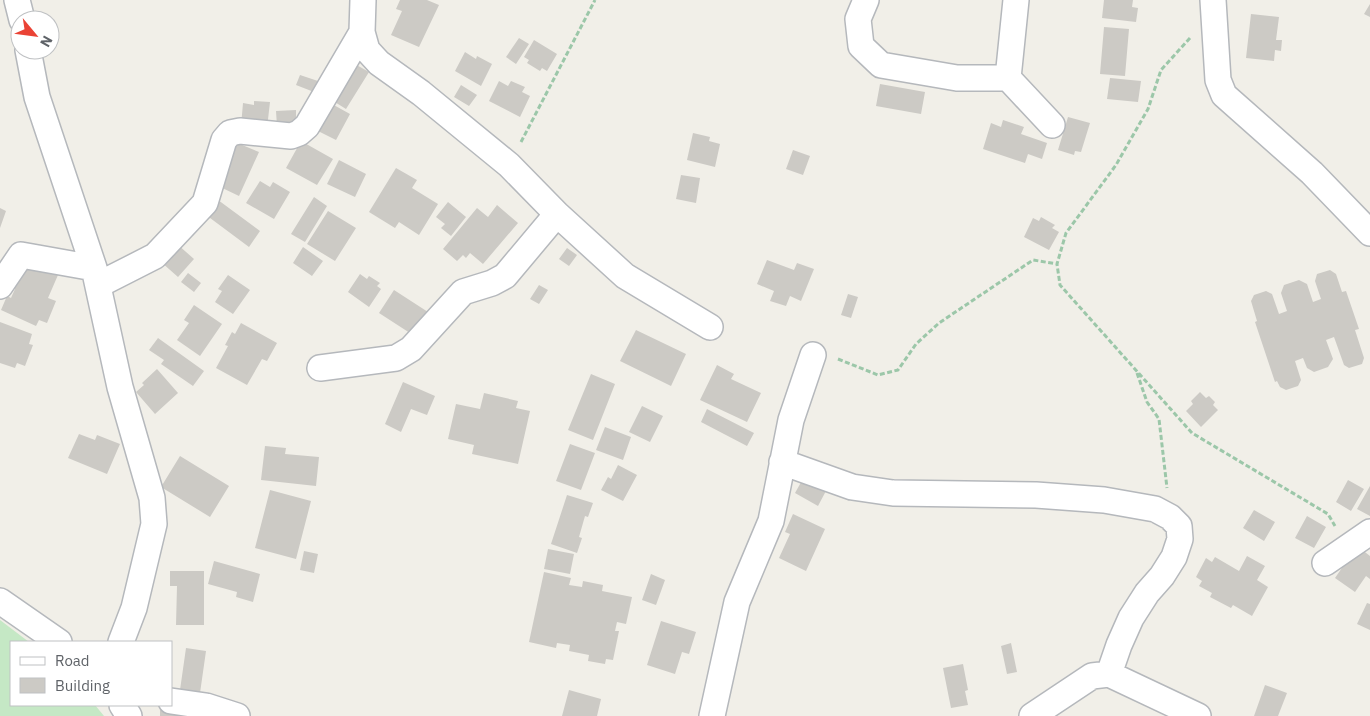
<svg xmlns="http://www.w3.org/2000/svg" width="1370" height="716" viewBox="0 0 1370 716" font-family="'IBM Plex Sans',sans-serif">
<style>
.green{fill:#c5e8c5}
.building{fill:#cccac5}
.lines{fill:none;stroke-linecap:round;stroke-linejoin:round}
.minor-casing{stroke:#b5b8bc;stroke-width:28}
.path{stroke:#9cc7a9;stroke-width:3;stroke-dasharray:5 2.5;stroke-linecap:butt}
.minor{stroke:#fff;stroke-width:25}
</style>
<rect width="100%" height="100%" fill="#f1efe8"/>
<path class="green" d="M0,620L29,642H11V705H95L104,716H0Z"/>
<path class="building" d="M400,0H427L439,5L419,47L391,35L402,11L396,9Z
M1104,0H1133L1132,7L1138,8L1136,22L1102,18Z
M1370,4V17L1364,14Z
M1251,14L1279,17L1276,40H1282L1281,51L1275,50L1274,61L1246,58Z
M1104,27L1129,29L1125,76L1100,74Z
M519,38L529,44L516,64L506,57Z
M534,40L557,54L547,71L542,68L540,71L527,63L529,60L524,57Z
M465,52L476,59L477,56L492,64L481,86L455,71Z
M353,63L369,72L346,109L330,99Z
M300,75L318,81L314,92L296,85Z
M1110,78L1141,81L1138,102L1107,99Z
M499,81L508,86L511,81L525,87L522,92L530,96L520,117L489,101Z
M880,84L925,92L921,114L876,106Z
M461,85L477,95L469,106L454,97Z
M254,101L270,102L267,128L241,126L243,103L254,105Z
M332,104L350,114L336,140L318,131Z
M296,110V125L277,126L276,111Z
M1068,117L1090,123L1081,152L1075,151L1074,155L1058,150Z
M1003,120L1024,127L1021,134L1047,143L1042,159L1028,154L1025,163L983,149L991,123L1001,127Z
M693,133L710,137L709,141L720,144L715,167L687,160Z
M301,141L333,159L317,185L286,168Z
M235,142L259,152L239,196L216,185Z
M793,150L810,156L803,175L786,169Z
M339,160L366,174L355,197L327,184Z
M396,168L417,180L412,188L438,204L419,235L399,222L395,228L369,212Z
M681,175L700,178L696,203L676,199Z
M260,181L270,187L273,182L290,192L274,219L246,203Z
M214,197L260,231L249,247L202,212Z
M314,197L327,206L305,242L291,234Z
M448,202L466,217L451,236L441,228L445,224L436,217Z
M497,205L518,223L483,264L470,253L466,258L463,255L457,261L443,249L477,208L488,217Z
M0,208L6,211L0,228Z
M328,211L356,228L335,261L307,244Z
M1041,217L1055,225L1052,228L1059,232L1049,250L1024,237L1033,218L1039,221Z
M177,244L194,259L178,277L161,262Z
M303,247L323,261L312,276L293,263Z
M567,248L577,255L569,266L559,259Z
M767,260L794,270L797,263L814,269L801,301L790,296L786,306L770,301L774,291L757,284Z
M27,262L58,275L48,298L56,301L47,323L39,320L36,326L1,310L7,296L11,298L15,289L11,287Z
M1330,270L1336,274L1342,292L1346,291L1359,329L1355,330L1364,358L1362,364L1349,368L1344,365L1334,337L1326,340L1333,359L1328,367L1314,372L1307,368L1303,358L1295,361L1301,380L1298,386L1286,390L1280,387L1277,381L1275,382L1255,322L1257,321L1251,301L1254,295L1266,291L1272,294L1279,314L1287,311L1281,293L1284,285L1299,280L1307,284L1313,302L1321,299L1315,281L1317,274Z
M188,273L201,283L194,292L181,282Z
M360,274L367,279L369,276L380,283L377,286L381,289L369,307L348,292Z
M228,275L250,290L233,314L215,302L222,291L218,289Z
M539,285L548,290L539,304L530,299Z
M394,290L428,312L413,335L379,313Z
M848,294L858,297L851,318L841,315Z
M194,305L222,324L200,356L177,340L189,323L184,320Z
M0,322L32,334L29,344L33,345L25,366L17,363L15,368L0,363Z
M241,323L277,343L267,361L262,359L247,385L216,368L228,346L225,345L232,332L235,334Z
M636,330L686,354L671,386L620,361Z
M158,338L204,371L193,386L161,364L164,360L149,350Z
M717,365L734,374L731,379L761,393L747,422L700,400Z
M157,369L178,393L155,414L136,392L144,385L142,383Z
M591,374L615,384L593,440L568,430Z
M403,382L435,396L427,415L411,409L401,432L385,424Z
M1200,392L1206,398L1209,396L1215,402L1213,405L1218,410L1201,427L1186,411L1193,404L1191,401Z
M484,393L518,401L516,408L530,411L518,464L472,454L474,445L448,439L456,404L480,409Z
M642,406L663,416L650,442L629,432Z
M707,409L754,433L747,446L701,422Z
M605,427L631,437L623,460L596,450Z
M79,434L95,440L97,435L120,444L107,474L68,458Z
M570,444L595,453L581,490L556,481Z
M265,446L286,448L285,454L319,457L316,486L261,480Z
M180,456L229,486L210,517L161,487Z
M618,465L637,475L623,501L601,490L608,477L611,479Z
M804,477L827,489L818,506L795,493Z
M1348,480L1364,489L1351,511L1336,502Z
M1370,486V516L1357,509Z
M270,490L311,501L296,559L255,548Z
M567,495L593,503L588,517L585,516L579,537L582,538L577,553L551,544Z
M1254,510L1275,522L1264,541L1243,528Z
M793,514L825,529L806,571L779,558L790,534L785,532Z
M1307,516L1326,527L1314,548L1295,538Z
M1357,546L1370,556V579L1366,576L1355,592L1335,578Z
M548,549L574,554L570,574L544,569Z
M304,551L318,554L314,573L300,570Z
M1247,556L1265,566L1257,580L1268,587L1252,616L1233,605L1231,608L1210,597L1212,593L1199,586L1202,581L1196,577L1206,558L1212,562L1215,557L1239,571Z
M214,561L260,574L253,602L236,597L237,592L208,584Z
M170,571H204V625H176L177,586H170Z
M544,572L571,578L569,585L582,587L583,581L603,585L602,591L632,597L626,624L617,622L615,631H619L613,660L606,659L605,664L588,661L589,655L569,651L570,645L557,643L556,648L529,642Z
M651,574L665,580L656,605L642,600Z
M1367,603L1370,604V630L1357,624Z
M661,621L696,632L689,654L682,652L675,674L647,665Z
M1011,643L1017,672L1007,674L1001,646Z
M186,648L206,651L200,693L180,690Z
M963,664L968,690L965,691L968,705L951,708L943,668Z
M1265,685L1287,693L1278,716H1254Z
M569,690L601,699L597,716H562Z
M160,710H179V716H160Z"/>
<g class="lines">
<defs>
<path id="minor" d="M17,0L22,20
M363,0L362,32L367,50L379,63L421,93L509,165L557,214L625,276L710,327
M866,0L858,19L861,46L881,65L957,78H1008
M1016,0L1008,78L1052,125
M1213,0L1218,80L1224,95L1312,173L1370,233
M28,50L37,97L94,268L120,387L152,498L154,524L134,608L121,642
M98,285L155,256L205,203L224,140L230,133L240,131L291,136L299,133L307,126L362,32
M0,286L21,255L94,268
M320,368L396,358L411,349L463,292L492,283L505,276L557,214
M782,462L852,487L893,493L1036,495L1104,500L1155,509L1170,517L1179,526L1180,539L1174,557L1162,576L1147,593L1131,618L1119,645L1109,674
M1325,563L1370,532
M0,601L59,642
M171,701L206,706L237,716
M122,705L129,716
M712,716L737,602L771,521L791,420L813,355
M1032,716L1092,676L1109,674L1198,716"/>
</defs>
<use href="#minor" class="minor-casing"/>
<path class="path" d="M1190,38L1161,70L1148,109L1116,165L1066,233L1057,264L1060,285L1192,433L1328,514L1335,526
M521,142L595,0
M838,359L878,375L898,370L916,344L939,323L1033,260L1057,264
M1137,373L1147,402L1159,419L1167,488"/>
<use href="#minor" class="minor"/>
</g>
<rect x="10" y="641" width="162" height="65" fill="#ffffff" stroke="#bfc1c3"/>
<rect x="20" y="657" width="25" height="8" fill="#ffffff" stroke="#bfc1c3"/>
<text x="55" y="666" font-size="15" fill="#5f6368">Road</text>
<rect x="20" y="678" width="25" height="15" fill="#cccac5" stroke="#bfc1c3"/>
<text x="55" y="691" font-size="15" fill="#5f6368">Building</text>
<g transform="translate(35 35) rotate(119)"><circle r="24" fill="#ffffff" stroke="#bfc1c3"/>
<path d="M0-4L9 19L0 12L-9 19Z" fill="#ea4335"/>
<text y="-8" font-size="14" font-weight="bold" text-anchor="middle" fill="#5f6368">N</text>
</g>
</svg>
